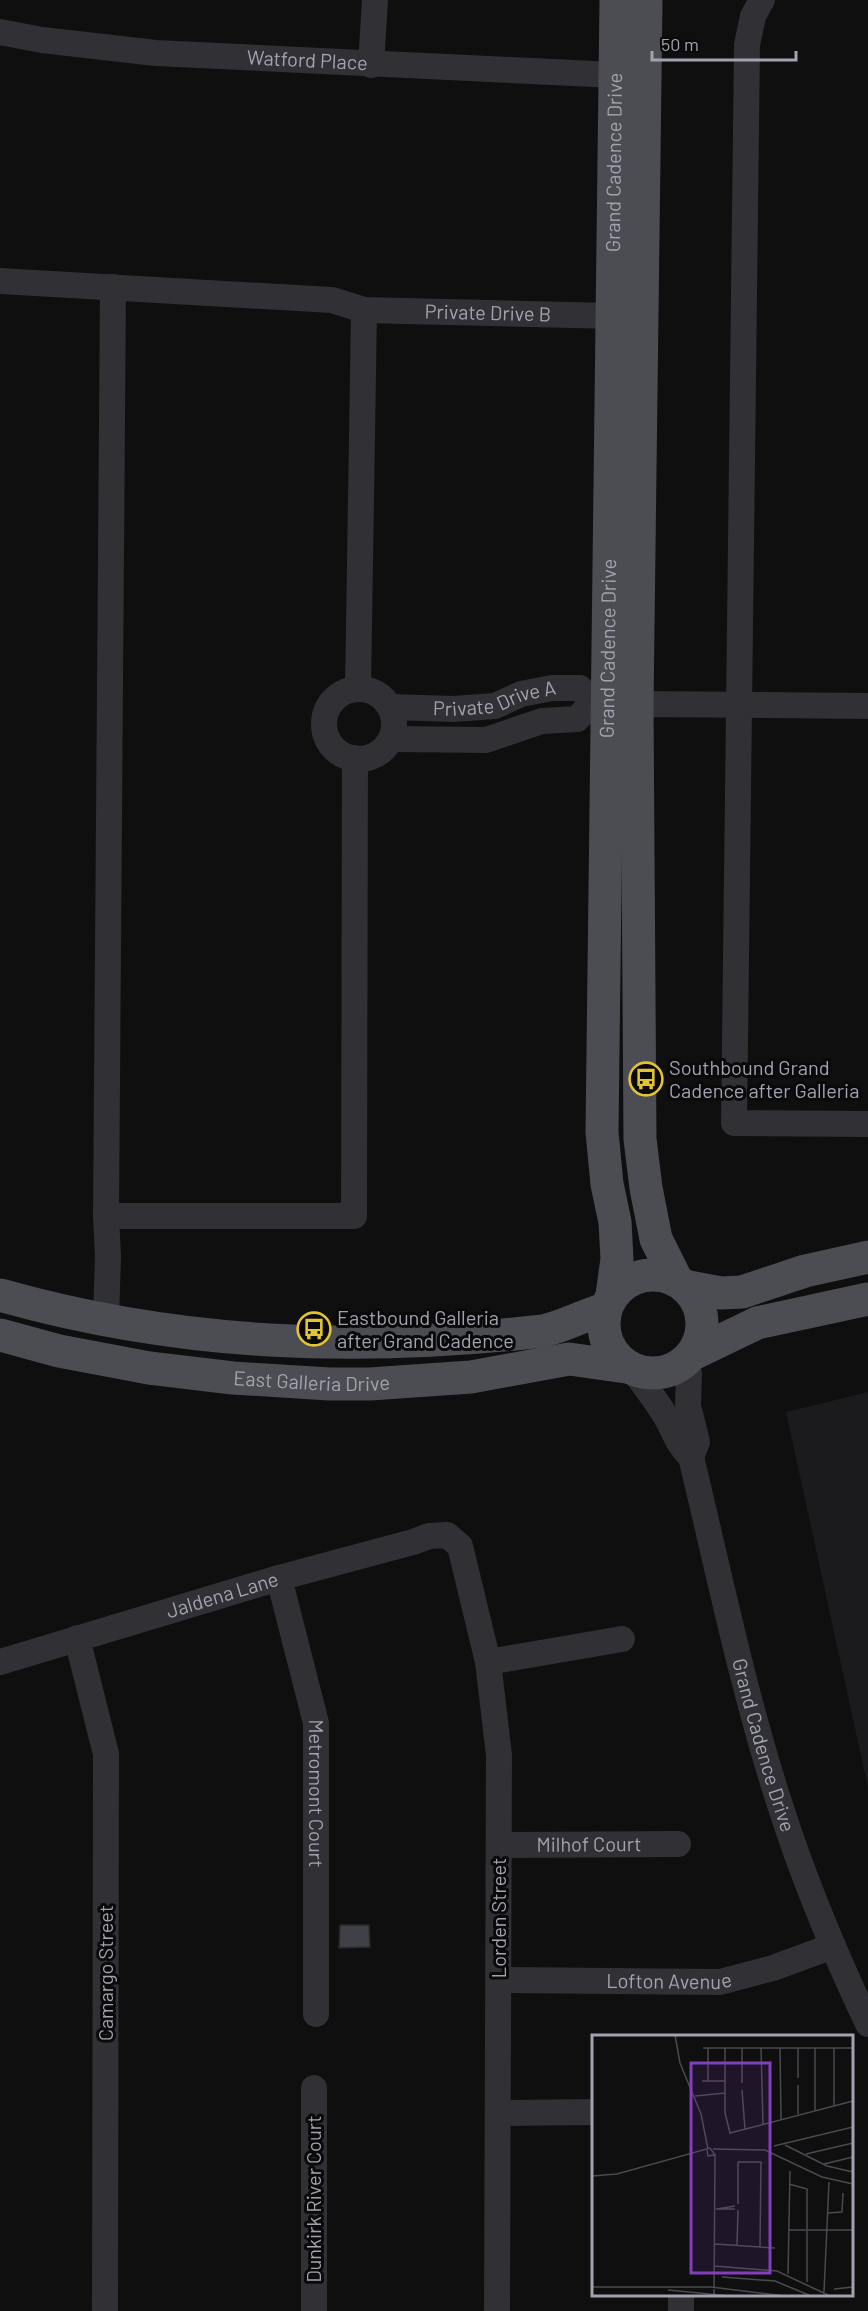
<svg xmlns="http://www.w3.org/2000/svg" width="868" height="2311" viewBox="0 0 868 2311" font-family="Barlow,sans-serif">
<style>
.built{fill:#1b1b1d}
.building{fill:#404146;stroke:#29292c;stroke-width:1.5}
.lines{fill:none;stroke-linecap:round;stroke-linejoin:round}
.minor{stroke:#303035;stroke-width:26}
.major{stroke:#4c4d53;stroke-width:33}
.labels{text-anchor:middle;stroke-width:6;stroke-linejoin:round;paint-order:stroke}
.street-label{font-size:20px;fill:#a1a3b0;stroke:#0a0a0b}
.poi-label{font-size:20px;fill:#a1a3b0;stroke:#0a0a0b;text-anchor:start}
.inset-road{fill:none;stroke:#494a50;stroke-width:1.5}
.view{fill:#813ebd;fill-opacity:0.15;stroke:#813ebd;stroke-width:3}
.inset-edge{fill:none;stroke:#a1a3b0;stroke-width:3}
</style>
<rect width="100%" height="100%" fill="#0f0f10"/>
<path class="built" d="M868,1392V1788L786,1412Z"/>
<path class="building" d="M340,1925H369L370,1947L339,1948Z"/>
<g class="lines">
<g class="minor">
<path d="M762,0L753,16L747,45L734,1123L868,1124"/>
<path id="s1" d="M0,32L42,40L156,53L615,75"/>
<path d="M371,65L375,0"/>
<path id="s2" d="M0,281L332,300L364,310L612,316"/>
<path d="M113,287L106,1216H354L355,758"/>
<path d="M358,689L364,310"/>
<circle cx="359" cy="724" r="35"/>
<path d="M637,704L868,706"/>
<path id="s3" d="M390,707L454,709L495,706L521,694L552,688H580L592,703"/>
<path d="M391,739L486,740L542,721L577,719L592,703H607"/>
<path d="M106,1216L108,1256L106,1320"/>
<path d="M686,1361L689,1374L688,1406L697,1442L691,1457"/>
<path id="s4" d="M633,1370C645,1386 656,1400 666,1417C675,1432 677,1444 691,1457C719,1573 743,1691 780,1805C804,1880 834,1952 868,2024"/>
<path id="s5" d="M279,1578L316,1723V2014"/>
<path d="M77,1638L106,1754L105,2311"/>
<path id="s6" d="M0,1662L279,1578L413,1542L429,1536L447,1535L460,1546L488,1662L499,1755L497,2311"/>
<path d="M488,1662L622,1639"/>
<path id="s7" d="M499,1845L678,1844"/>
<path id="s8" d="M499,1980L720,1982L773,1968L833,1946"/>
<path d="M314,2088V2311"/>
<path d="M498,2113L594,2112"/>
<path d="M681,2294V2311"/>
</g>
<g class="major">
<path d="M646,0L637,706L640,1139L646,1188L656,1239L677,1281"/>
<circle cx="653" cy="1324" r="49"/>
<path d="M684,1286L721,1293L742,1292L805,1271L868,1257"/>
<path d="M0,1295C181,1346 357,1352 543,1331C565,1326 584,1315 605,1309"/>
<path id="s9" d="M612,1295L617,1259L615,1222L607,1184L602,1132L616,0"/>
<path id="s10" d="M0,1335L59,1351L149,1368L233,1378L329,1384H370L471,1377L569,1359L626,1367"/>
<path d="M693,1354L757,1323L868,1299"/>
</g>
</g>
<defs>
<symbol id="bus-ring" viewBox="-11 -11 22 22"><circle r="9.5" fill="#0a0a0b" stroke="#e3c334" stroke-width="1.5"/><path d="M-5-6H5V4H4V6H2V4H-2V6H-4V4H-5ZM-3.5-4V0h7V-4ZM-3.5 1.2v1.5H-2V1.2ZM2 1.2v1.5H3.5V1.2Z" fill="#e3c334"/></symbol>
</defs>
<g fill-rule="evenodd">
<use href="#bus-ring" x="627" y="1060" width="38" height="38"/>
<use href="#bus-ring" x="295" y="1310" width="38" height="38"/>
</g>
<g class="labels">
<g class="street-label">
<text dy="7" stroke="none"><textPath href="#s1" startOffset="309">Watford Place</textPath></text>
<text dy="7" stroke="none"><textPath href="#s9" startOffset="1134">Grand Cadence Drive</textPath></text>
<text dy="7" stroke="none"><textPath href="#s2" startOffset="490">Private Drive B</textPath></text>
<text dy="7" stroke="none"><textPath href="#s9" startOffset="648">Grand Cadence Drive</textPath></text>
<text dy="7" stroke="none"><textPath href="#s3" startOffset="106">Private Drive A</textPath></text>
<text dy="7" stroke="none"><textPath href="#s10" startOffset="316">East Galleria Drive</textPath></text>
<text dy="7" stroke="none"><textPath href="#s6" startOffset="232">Jaldena Lane</textPath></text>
<text dy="7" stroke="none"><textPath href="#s4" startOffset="402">Grand Cadence Drive</textPath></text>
<text dy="7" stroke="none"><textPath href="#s5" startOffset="220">Metromont Court</textPath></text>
<text dy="7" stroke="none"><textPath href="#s7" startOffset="90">Milhof Court</textPath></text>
<text transform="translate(499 1918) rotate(-90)" y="7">Lorden Street</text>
<text transform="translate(106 1973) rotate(-90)" y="7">Camargo Street</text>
<text dy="7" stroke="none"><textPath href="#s8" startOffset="170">Lofton Avenue</textPath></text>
<text transform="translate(314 2199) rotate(-90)" y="7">Dunkirk River Court</text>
</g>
<g class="poi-label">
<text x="669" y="1075">Southbound Grand<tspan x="669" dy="23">Cadence after Galleria</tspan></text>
<text x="337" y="1325">Eastbound Galleria<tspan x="337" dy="23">after Grand Cadence</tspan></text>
</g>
</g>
<g transform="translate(592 2035)">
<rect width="261" height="261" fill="#0f0f10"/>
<path class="inset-road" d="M83,0L88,28L109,79L116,114M111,13H261M116,13V46M133,13V78L138,98L261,66M150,13V48M169,13L171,89M188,13L189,84M223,13V75M242,13V71M261,13V54M206,43V13M110,46H133M206,50V79M150,55L153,94M103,61L133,58M193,110L235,131L261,137M182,111L261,92M121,114L173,115L230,142L261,149M214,119L261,108M232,129L261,122M0,141L25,139L118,113L123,120L116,121L115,115M197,149L215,154V247M146,169V127H169L168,212M124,174H143M125,174L143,171M235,178L250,177L251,158M197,195H261M123,209L183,213M145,210L146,175M122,231L185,236L238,261M196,239L198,136M130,242L183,246L219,261M0,252H119L193,261M242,254L261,252M76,255L138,261M232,257L237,147M122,261L123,120"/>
<path class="view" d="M99,28H178V238H99Z"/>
<rect width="261" height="261" class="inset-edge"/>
</g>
<path d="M652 51v9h144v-9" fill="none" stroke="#a1a3b0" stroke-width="3"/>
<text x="661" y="51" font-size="18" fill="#a1a3b0" stroke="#0a0a0b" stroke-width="4.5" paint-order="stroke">50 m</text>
</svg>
